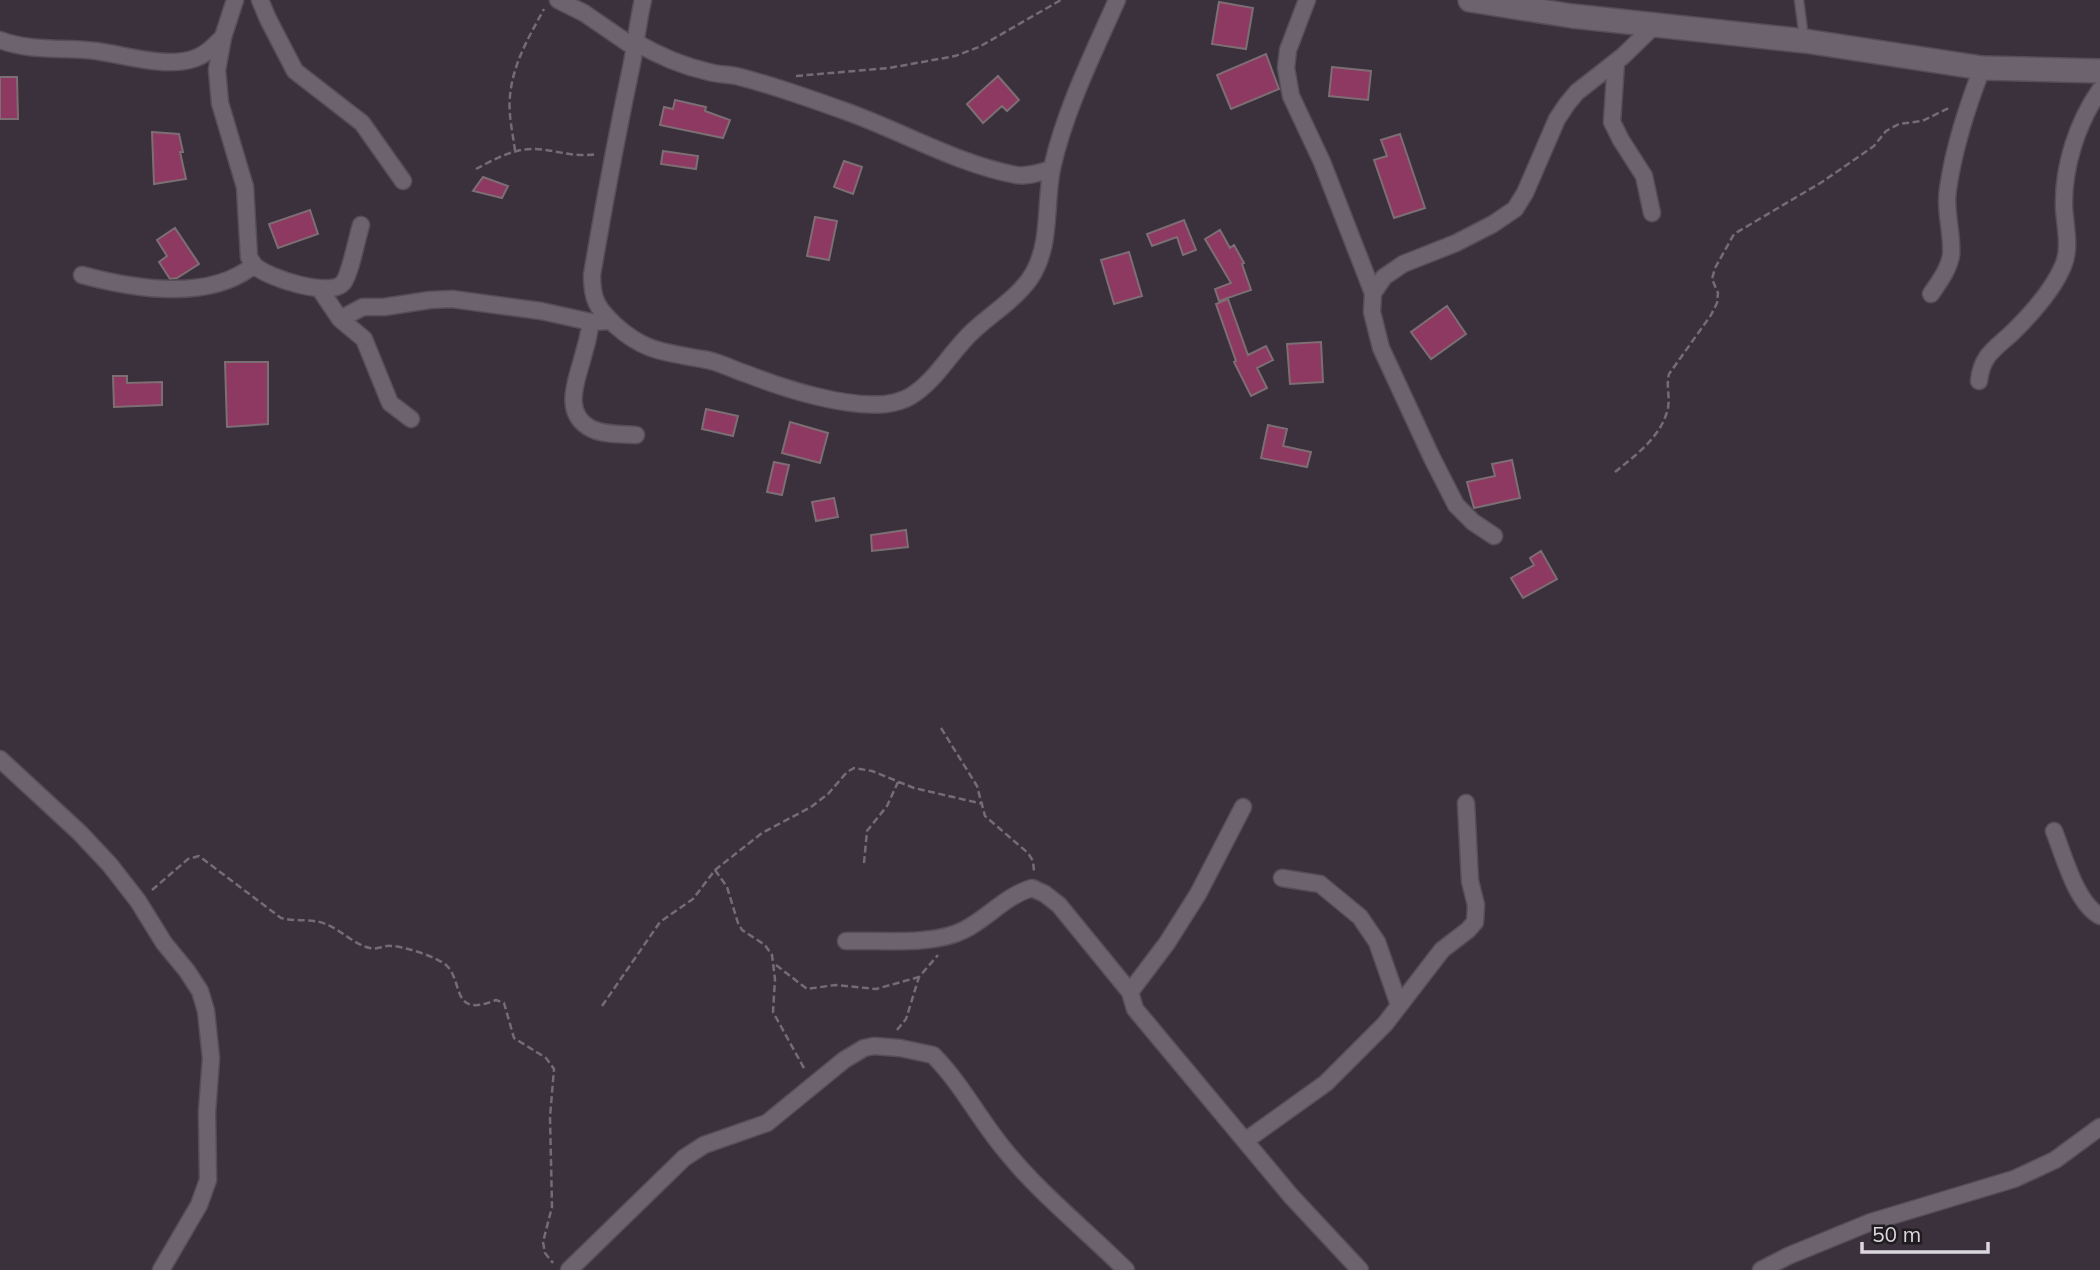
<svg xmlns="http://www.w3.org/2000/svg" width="2100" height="1270" viewBox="0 0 2100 1270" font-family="Mulish,sans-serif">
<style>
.building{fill:#8d3961;stroke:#7d6e73;stroke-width:2}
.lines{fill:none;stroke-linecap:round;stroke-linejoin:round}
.lane-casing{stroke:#554e57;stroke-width:11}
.street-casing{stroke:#554e57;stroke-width:19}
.secondary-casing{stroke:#554e57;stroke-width:26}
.path{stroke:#746c75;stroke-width:2.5;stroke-dasharray:7 3.5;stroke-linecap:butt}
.lane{stroke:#6c636e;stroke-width:8}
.street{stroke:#6c636e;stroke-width:16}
.secondary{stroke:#6c636e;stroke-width:23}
</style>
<rect width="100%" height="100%" fill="#3a313c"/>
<path class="building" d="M1219,2L1253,8L1246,49L1212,44Z
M1266,54L1279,89L1231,109L1217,75Z
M1332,67L1371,71L1368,100L1329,96Z
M998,76L1019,100L1007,111L1002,106L983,123L967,104Z
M0,77H17L18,119H0Z
M675,100L706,107L705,111L730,120L723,138L660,125L664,107L673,109Z
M152,132L179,134L183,152H180L186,179L154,184Z
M1400,134L1425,208L1394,218L1374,160L1387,156L1381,140Z
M663,151L698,156L696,169L661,164Z
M844,161L862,167L853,194L834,187Z
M483,177L508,186L502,198L473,191Z
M310,210L318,234L278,248L269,224Z
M815,217L837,221L829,260L807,256Z
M1184,220L1196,250L1183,255L1177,237L1152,246L1147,234Z
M175,228L199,264L177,278L170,279L159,262L167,256L157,240Z
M1220,230L1230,248L1234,245L1244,263L1242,264L1251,290L1219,301L1215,289L1231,283L1205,239Z
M1129,252L1142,296L1114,304L1101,260Z
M1228,299L1248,355L1266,346L1273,360L1257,368L1267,388L1251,396L1234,362L1236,361L1216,304Z
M1447,306L1466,334L1431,359L1411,332Z
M1321,342L1323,382L1290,384L1287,344Z
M225,362H268V424L227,427Z
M113,376H127V383L162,382V405L114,407Z
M706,409L738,416L733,436L702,429Z
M790,422L828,433L820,463L782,453Z
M1268,425L1287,429L1283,446L1311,452L1307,467L1261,458Z
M1512,460L1520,498L1474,508L1467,482L1495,476L1492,464Z
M774,462L789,465L782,495L767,492Z
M834,498L838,517L816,521L812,502Z
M906,530L908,547L872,551L871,535Z
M1541,551L1557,579L1523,598L1511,578L1534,565L1530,558Z"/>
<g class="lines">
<defs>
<path id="lane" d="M1799,0L1804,38"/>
<path id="street" d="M235,0L223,37L217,70L220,103L245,187L249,257C251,260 253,264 255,266C268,278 330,298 343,283C350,275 357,238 361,225
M260,0L268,19L295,71L362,123L403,181
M558,0L584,13L635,48
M643,0C638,21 636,42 632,63C617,134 604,204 592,275C592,300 597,308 615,325C645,352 664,352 702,359C718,361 731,369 747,374C785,389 845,408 886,404C894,403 904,400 911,396C937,380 951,351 973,331C992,313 1021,296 1034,272C1051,241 1045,202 1052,168C1065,110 1093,54 1117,0
M1307,0L1288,50L1286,68L1291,96L1322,162L1373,293
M0,40C31,52 65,47 96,51C126,55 164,68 193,59C206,55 214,46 223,37
M635,42C659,56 682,66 709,72C719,75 730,74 740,77C775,86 808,98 842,110C900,130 954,163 1016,175C1028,177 1041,172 1052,169
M1616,62L1612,122L1621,140L1644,176L1652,213
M82,275C134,289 209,302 254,265
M319,288L340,319L364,339L390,403L411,419
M1931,294C1939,282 1949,269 1951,255C1953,233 1944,211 1948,189C1954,147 1967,108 1982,68
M340,319L363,307H384L430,300L452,299L541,311L591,322L610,321
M591,322C589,334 586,347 582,360C576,382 562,414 592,429C605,435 622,434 636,435
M1979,381C1982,353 1997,348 2015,330C2033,312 2053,290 2063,266C2071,248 2065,226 2064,207C2063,167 2077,123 2100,90
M1494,536L1473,522L1456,505L1432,458L1381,348L1372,312L1373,293L1384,277L1403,264L1456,243L1493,224L1515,209L1525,193L1557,119L1567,104L1577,92L1623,56L1655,25
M0,759L80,833L110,865L138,901L164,943L187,971L200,991L206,1011L211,1058L207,1112L208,1180L199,1205L161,1270
M1243,807L1198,894L1167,943L1130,992L1135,1009L1291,1196L1360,1270
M2054,831C2064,856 2076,903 2100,916
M1282,878L1320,884L1360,917L1377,942L1399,1005
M846,941C881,940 933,946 964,930C988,918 1005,896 1032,888L1045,894L1059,905L1130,992
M1245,1141L1326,1083L1385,1024L1442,950L1468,930L1475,922L1476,905L1470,881L1466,803
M569,1270L684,1158L704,1145L767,1123L844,1060L864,1048L874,1046L900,1048L933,1055C961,1083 979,1119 1004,1149C1040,1194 1086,1230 1126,1270
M1761,1270L1788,1256L1871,1222L2014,1179L2055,1160L2100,1127"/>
<path id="secondary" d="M1470,0L1572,16L1805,41L1982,68L2100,71"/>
</defs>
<use href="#lane" class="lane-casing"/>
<use href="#street" class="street-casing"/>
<use href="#secondary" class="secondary-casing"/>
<path class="path" d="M796,76L889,68L955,56L979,47L1061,0
M515,151C513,134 508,114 510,96C513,63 529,37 544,9
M476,169C493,160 514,148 535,149C556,150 575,158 597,154
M1615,472C1636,455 1662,436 1668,408C1670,396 1666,385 1669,374L1711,315L1717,303L1718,293L1712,279L1715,268L1734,234L1822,182L1874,146L1886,131L1899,124L1922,121L1949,108
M941,728L977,786L985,816L1028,853L1033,861L1034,871
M864,863L867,831L887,806L898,782
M715,870L727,887L738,923L742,930L765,945L772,955L775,979L773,1012L805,1070
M152,890L188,859L199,856L281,918C296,922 314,918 328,925C342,931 355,945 370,948C377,950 384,945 391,946C403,946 437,957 446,965C464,981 450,1019 496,1000L504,1003L514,1038L546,1058L554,1069L550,1117L552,1207L543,1242L545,1253L553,1263
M776,965L807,989L835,985L876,989L919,977
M602,1006L660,922L693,899L715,870L762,833L811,807L828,794L847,772L854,768L872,771L914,788L983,804
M897,1030L906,1019L919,977L938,955"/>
<use href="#lane" class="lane"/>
<use href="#street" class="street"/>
<use href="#secondary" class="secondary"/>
</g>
<path d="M1862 1242v10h126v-10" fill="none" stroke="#dcd7dd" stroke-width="3.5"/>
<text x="1872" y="1242" font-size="21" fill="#dcd7dd" stroke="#1f1b1f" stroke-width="5" paint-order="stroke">50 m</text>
</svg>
